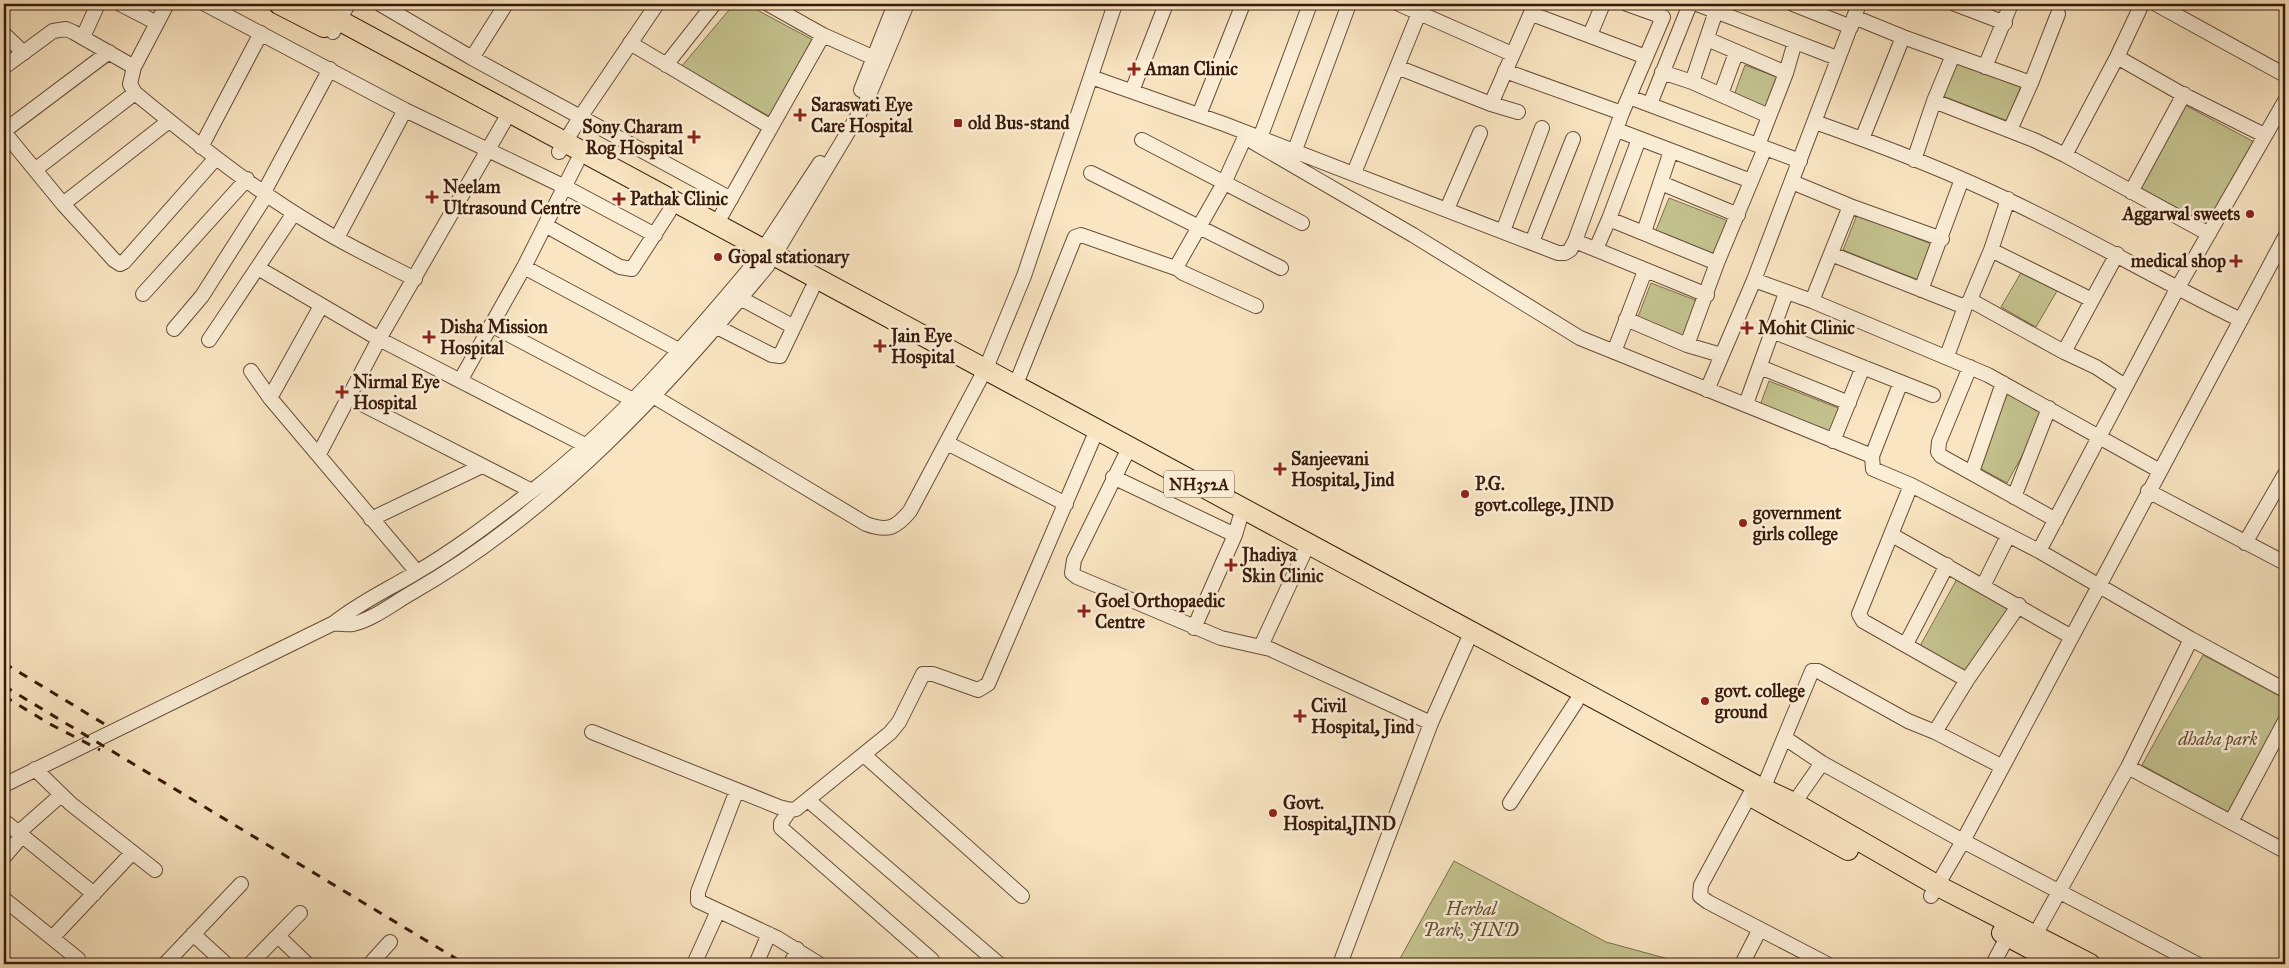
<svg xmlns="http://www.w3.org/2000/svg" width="2289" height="968" viewBox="0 0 2289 968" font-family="'IM FELL Great Primer',serif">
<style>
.green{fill:#c4c38f;stroke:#7e6e4c}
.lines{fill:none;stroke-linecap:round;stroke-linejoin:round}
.minor-casing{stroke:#684d38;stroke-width:16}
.highway-casing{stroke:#381a0a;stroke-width:22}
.minor{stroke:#fbeed7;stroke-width:14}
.highway{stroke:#f9e5c1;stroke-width:20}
.rail{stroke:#381a0a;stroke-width:3;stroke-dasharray:9 9;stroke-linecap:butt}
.poi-dot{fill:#8f2418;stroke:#fbeed7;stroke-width:2}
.labels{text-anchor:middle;stroke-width:5;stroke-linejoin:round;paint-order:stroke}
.shield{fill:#fbeed7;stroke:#725a48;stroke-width:1}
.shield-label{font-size:16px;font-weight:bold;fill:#381a0a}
.poi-label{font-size:18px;font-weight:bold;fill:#381a0a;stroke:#fbeed7;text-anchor:start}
.park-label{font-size:18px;font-style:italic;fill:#624d32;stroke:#fbeed7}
</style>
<rect width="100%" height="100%" fill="#f9e5c1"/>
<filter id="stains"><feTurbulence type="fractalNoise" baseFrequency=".004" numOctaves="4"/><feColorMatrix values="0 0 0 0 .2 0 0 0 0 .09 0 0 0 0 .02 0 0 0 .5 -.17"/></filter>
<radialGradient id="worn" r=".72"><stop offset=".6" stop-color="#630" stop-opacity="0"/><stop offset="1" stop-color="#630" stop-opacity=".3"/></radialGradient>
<path class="green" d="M734,4H746L813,40L769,116L681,67Z
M1953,61L2021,86L2008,121L1940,95Z
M1745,65L1782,79L1770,112L1733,98Z
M2183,104L2260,145L2216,229L2139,187Z
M1669,198L1736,224L1721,261L1654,235Z
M1857,215L1934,245L1921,281L1843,250Z
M2022,271L2057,291L2036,327L2001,307Z
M1651,283L1708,305L1693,344L1636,322Z
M1769,381L1851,413L1840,441L1759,408Z
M2009,390L2047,411L2007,483L1976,466Z
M1957,579L2009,608L1973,675L1920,646Z
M2203,655L2285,699V727L2236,817L2142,765Z
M1454,861L1606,942L1687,964H1397Z"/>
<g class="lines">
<defs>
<path id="minor" d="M120,4L157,23
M167,4L134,67L130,84L135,93C193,140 252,189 317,227C348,246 382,262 415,279
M205,4L405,110L565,187L655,235
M380,4L472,58L731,199
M768,4L823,35L881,61
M1399,4L1512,54
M1697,4L1837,58
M1793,4L1851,27
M1955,4L2005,23
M2156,4L2285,75
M1532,14L1646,57
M1854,17L1903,37L2031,83
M333,32L348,4
M4,34L24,53
M1590,35L1603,4
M83,37L98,4
M1707,39L1786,73
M630,43L771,127
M2117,57L2182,94L2264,135
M472,58L506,4
M666,65L714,4
M4,67L53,31L66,29L73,32L134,67
M1397,67L1491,104L1518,112
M1985,67L2011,4
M1505,71L1622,113
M1662,72L1692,82L1769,116
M1091,77L1224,124L1558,253H1565L1570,250L1575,241L1622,113L1663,17L1627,4
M1692,82L1716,11
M861,90L895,4
M1132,91L1166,4
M1721,94L1736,53
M1629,97L1800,161
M1934,101L2034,140L2065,155L2209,234
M1491,104L1535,4
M1650,104L1690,4
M1199,115L1243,4
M1815,122C1880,145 1946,170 2008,200C2087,237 2162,282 2241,320
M1617,130L1751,181
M2010,130L2031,83L2058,14
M4,131L109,52
M4,132L63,204L114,260L120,264L124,262L216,158
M1245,137L1224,183L1178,264V269L1183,273L1256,306
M1260,138L1310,4
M1862,139L1903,37
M1142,140L1302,223
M1253,142L1413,235L1580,338L1872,456
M1758,145L1786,73L1795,42
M201,147L261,33
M1295,150L1349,4
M559,152L581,116L657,4
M2065,155L2117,57L2142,4
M1914,160L1934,101L1953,55
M36,169L135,93
M1091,173L1281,268
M1354,173L1419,13
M1792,182L1850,206L1942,239
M1661,183L1738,215
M264,192L330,69
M2131,192L2184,94
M63,204L169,121
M1447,209L1480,133
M1609,219L1717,263
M717,223L823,35
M545,225L620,267L632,269L669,212
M1503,231L1542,128
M1644,232L1671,151
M337,238L405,110
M1575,241L1707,295
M1532,242L1573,139
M764,248L820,163
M1596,249L1609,219L1639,139
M1991,250L2092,300
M775,254L866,102L907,4
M1831,254L1965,307
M524,267L686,354
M258,268L379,339L585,445
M1754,280L1812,301L1988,375L2160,471
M1921,290L1962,179
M143,294L247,179
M740,298L794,327
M1970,300L2064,352L2096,367L2125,386
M1812,301L1850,206
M1626,319L1687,345L1721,355
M491,325L633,400
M717,327L772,355L780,356L812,289
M174,329L202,296L267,194
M1772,331L1933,395
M209,340L294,213
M1687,345L1717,263L1765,148
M1614,352L1645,271
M2064,352L2117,254
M1947,356L1965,307L1970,300L1991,250L2008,199
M1760,367L1849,403
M1970,367L1939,442L1938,452L1941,456L2056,520
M251,371L270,398L417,572
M460,381L524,267L577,162
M1901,382L1872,456L1873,469L1911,485L2039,551L2191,639L2285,690
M1016,384L1075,237L1081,235L1178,269
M1707,390L1754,280L1859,4
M653,396L866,524C888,532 896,528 910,511L986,368L1024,276L1115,4
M348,397L532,491
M270,398L321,306
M1746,404L1786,293
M1833,441L1863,367
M947,443L1066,504
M1130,446L1074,560L1072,573L1077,577L1221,638L1270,649L1431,723
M319,454L379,339L504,122
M1972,472L2003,383
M1113,477L1235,535
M1911,485L1859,614L1863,621L1967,680
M2148,491L2285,563
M2014,497L2049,408
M371,519L482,466
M1892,535L2070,636
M2245,543L2285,474
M2039,551L2177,289L2285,101
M1983,586L2008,536
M334,623C340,624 347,625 353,624C374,619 395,602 413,592C552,513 668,387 768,265
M1194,628L1235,535L1240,518
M1906,644L1947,565
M1261,646L1304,553
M592,732L779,807L790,810L796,809L890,733L899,722L923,674H933L978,690L988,684L1093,439
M1935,732L1967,680L2019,605
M1785,738L1822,763L1963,841L2197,964
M864,755L1022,896
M2128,767L2285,851
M35,769L71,804L155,870
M4,785L334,623C360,602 389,589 417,572C457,549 495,519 532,491C617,425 689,342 758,259
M1755,785L1701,885L1700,896L1708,902L1827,964
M1763,789L1812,671H1818L1908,721L1935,732L2001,766
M737,790L698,892V901L777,938L819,964
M808,800L999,964
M1510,803L1576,702
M1794,803L1822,763
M790,810L781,823V828L932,960
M4,821L94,894
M2231,822L2285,721
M18,833L61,795
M4,857L22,836
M1931,896L1963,841L2285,237
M4,899L78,959
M193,934L226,964
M2035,935L2128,767L2191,639
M278,936L307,964
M52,938L132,853
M165,964L241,884
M250,964L300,913
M370,964L390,942
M694,964L718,911
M756,964L769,934
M791,964L797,949
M1340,964L1431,723L1467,642
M1742,964L1760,929
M1993,964L2011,930"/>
<path id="highway" d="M279,4L324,27
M309,4L1755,785L1794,803L1938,886L2090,964
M1756,799L1848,850
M2002,933L2059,964"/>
</defs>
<use href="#minor" class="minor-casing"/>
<use href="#highway" class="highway-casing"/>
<use href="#minor" class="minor"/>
<use href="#highway" class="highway"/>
<path class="rail" d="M4,663L106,725
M4,686L465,964
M4,696L48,723L100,750"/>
</g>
<g class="poi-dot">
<path d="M1131.5 61.5h5v5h5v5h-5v5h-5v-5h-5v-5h5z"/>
<path d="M797.5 107.5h5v5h5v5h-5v5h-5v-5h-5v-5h5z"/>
<rect x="953" y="118" width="10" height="10" rx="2.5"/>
<path d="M691.5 129.5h5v5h5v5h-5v5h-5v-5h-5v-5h5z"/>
<path d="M429.5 189.5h5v5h5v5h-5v5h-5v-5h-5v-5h5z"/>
<path d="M616.5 191.5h5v5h5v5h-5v5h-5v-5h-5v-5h5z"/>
<circle cx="2250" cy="214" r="5"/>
<circle cx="718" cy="257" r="5"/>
<path d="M2233.5 253.5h5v5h5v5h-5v5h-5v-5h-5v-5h5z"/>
<path d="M1744.5 320.5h5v5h5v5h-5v5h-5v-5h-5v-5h5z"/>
<path d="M426.5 329.5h5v5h5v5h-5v5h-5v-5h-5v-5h5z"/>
<path d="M877.5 338.5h5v5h5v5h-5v5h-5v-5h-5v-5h5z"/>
<path d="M339.5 384.5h5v5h5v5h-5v5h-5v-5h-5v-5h5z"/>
<path d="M1277.5 461.5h5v5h5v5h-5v5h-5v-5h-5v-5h5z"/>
<circle cx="1465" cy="494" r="5"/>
<circle cx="1743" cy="523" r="5"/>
<path d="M1228.5 557.5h5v5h5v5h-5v5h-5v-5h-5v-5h5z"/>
<path d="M1081.5 603.5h5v5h5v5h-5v5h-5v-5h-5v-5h5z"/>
<circle cx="1705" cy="701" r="5"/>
<path d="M1297.5 708.5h5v5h5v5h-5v5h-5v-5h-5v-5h5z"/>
<circle cx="1273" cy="813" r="5"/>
</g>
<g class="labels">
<rect class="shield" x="1164" y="470.5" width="70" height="27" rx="4"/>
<g class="shield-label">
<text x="1199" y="490">NH352A</text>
</g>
<g class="poi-label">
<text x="1145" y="75">Aman Clinic</text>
<text x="811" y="111">Saraswati Eye<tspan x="811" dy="21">Care Hospital</tspan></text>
<text x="968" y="129">old Bus-stand</text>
<text x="683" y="133" text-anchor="end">Sony Charam<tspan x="683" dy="21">Rog Hospital</tspan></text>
<text x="443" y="193">Neelam<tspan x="443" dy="21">Ultrasound Centre</tspan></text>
<text x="630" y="205">Pathak Clinic</text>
<text x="2240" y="220" text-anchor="end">Aggarwal sweets</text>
<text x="728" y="263">Gopal stationary</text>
<text x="2226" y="267" text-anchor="end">medical shop</text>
<text x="440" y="333">Disha Mission<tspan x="440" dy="21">Hospital</tspan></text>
<text x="1758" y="334">Mohit Clinic</text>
<text x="891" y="342">Jain Eye<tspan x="891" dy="21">Hospital</tspan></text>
<text x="353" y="388">Nirmal Eye<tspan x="353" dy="21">Hospital</tspan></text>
<text x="1291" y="465">Sanjeevani<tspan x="1291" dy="21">Hospital, Jind</tspan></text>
<text x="1475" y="490">P.G.<tspan x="1475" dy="21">govt.college, JIND</tspan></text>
<text x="1753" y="519">government<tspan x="1753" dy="21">girls college</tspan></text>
<text x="1242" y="561">Jhadiya<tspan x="1242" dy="21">Skin Clinic</tspan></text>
<text x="1095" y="607">Goel Orthopaedic<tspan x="1095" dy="21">Centre</tspan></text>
<text x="1715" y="697">govt. college<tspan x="1715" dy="21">ground</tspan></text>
<text x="1311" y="712">Civil<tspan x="1311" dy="21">Hospital, Jind</tspan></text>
<text x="1283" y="809">Govt.<tspan x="1283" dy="21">Hospital,JIND</tspan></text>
</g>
<g class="park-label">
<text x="2218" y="745">dhaba park</text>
<text x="1471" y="915">Herbal<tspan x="1471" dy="21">Park, JIND</tspan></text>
</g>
</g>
<rect width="2289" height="968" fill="none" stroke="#f9e5c1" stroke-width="20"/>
<rect x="5" y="5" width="2279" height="958" fill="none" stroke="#381a0a" stroke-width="2.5"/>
<rect x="10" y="10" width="2269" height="948" fill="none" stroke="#381a0a"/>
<rect width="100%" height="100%" filter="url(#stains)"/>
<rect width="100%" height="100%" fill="url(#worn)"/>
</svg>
